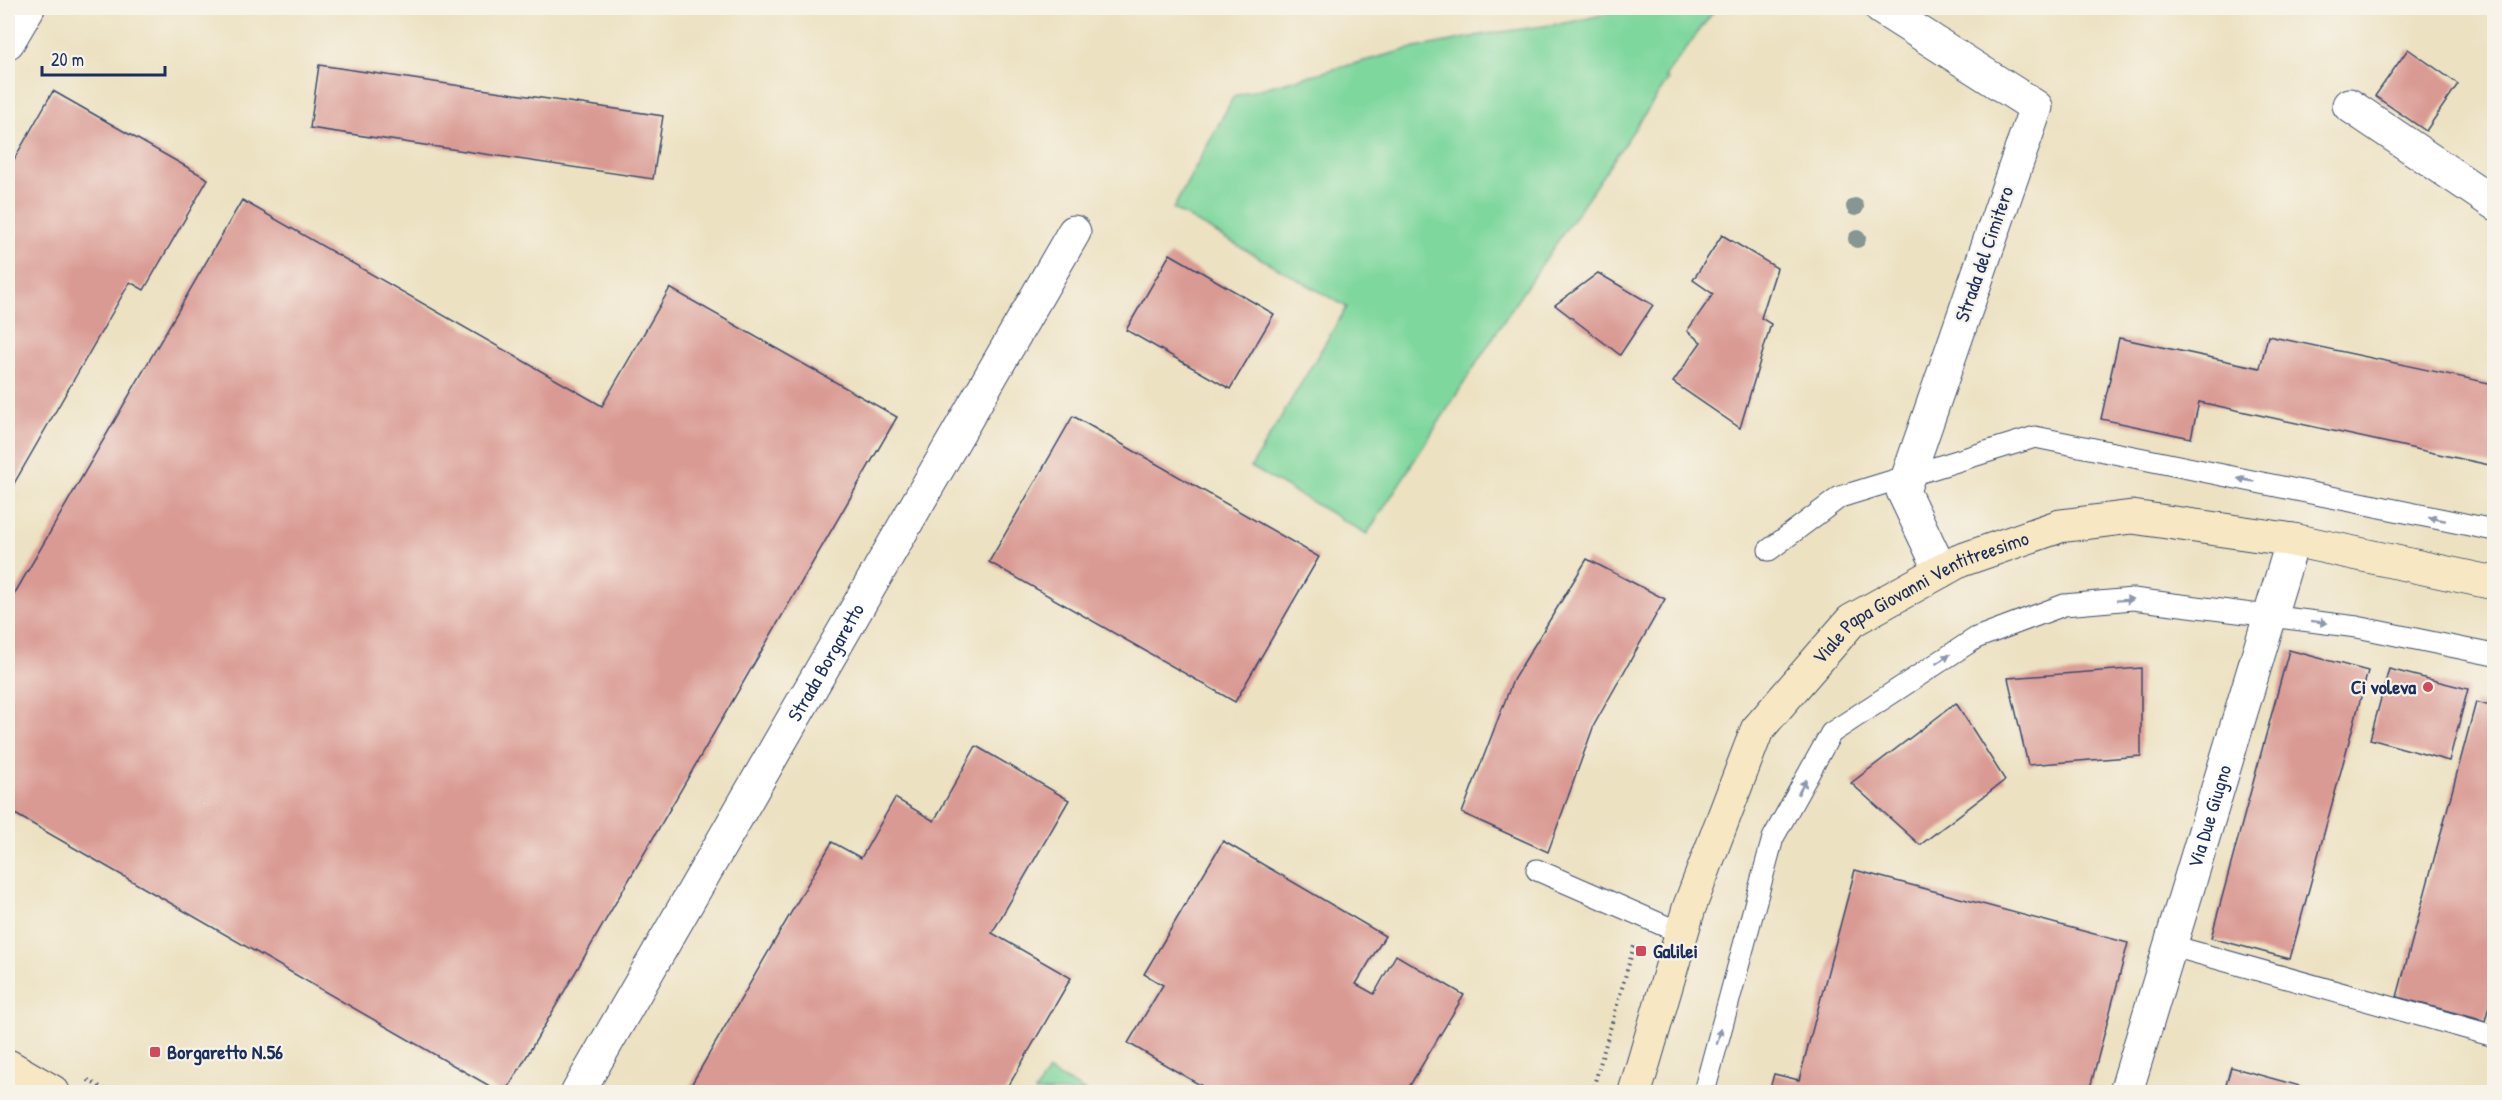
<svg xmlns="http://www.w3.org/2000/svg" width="2502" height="1100" viewBox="0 0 2502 1100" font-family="'Patrick Hand',sans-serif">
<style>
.green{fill:#7ed79d;stroke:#4c837e;stroke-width:1.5}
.building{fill:#d99a93}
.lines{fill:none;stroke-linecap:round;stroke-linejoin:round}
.lane-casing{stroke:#3a4a6d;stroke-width:23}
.street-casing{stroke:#3a4a6d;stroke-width:35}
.secondary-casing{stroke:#3a4a6d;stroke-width:35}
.path{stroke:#3a4a6d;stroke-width:4;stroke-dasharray:1.5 4.5;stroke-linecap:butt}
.lane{stroke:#fff;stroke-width:21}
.street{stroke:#fff;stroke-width:33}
.secondary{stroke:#f7e8c3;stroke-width:33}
.tree{fill:#879693}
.oneway{fill:#8d97ae}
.poi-dot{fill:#d1495b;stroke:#f7f3e8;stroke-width:2}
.labels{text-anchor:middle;stroke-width:4.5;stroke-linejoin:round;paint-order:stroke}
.street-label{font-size:20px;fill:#1b2f5e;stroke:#f7f3e8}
.poi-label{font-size:20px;font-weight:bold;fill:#1b2f5e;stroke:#f7f3e8;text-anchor:start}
</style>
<rect width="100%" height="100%" fill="#f7f3e8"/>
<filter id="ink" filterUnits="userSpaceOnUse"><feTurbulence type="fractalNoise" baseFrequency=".0167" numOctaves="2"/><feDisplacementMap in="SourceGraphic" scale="12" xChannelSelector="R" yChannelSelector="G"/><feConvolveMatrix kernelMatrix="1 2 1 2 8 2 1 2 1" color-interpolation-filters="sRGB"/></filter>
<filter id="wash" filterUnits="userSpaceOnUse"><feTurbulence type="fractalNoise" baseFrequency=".008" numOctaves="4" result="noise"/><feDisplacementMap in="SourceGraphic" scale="24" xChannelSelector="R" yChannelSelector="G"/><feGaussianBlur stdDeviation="1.35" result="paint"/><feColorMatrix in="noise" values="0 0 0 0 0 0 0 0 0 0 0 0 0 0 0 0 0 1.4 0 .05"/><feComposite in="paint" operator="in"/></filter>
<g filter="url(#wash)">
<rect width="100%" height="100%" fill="#ece1c1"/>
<path class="green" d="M1632,8H1716L1665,77L1668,80L1514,305L1367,534L1251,467L1347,307L1173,209L1234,96L1405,50L1487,34L1571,22Z
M1048,1071L1086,1092H1035Z"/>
<g id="blocks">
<path class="building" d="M2408,49L2458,84L2426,131L2375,96Z
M319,65L663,116L653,179L310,128Z
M53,91L208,179L144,290L130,282L8,494V170Z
M242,200L602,406L670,288L897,417L506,1092H500L8,810V605Z
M1722,235L1777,268L1761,318L1771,324L1740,428L1673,382L1701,342L1687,331L1713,294L1693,280Z
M1170,254L1274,314L1230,389L1126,330Z
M1598,273L1653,305L1620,355L1555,305Z
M2268,336L2494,384V466L2199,402L2191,438L2101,419L2119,338L2260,368Z
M1073,416L1319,557L1235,702L989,562Z
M1587,559L1665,599L1594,725L1548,852L1462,813L1513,680Z
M2289,650L2368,671L2290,959L2211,938Z
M2141,668V756L2028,765L2008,678Z
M2389,669L2468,689L2449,761L2370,739Z
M2476,702L2494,707V986L2485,1021L2397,997Z
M1956,703L2005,780L1920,845L1851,783Z
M976,746L1069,800L992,933L1071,978L1005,1092H687L832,842L861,858L895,798L934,821Z
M1223,841L1385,936L1356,984L1374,994L1396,955L1464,995L1406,1092H1212L1128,1043L1163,985L1144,974Z
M1855,870L2128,943L2089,1092H1769L1774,1074L1799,1080Z
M2231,1067L2321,1092H2224Z"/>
</g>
</g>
<g filter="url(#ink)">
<use href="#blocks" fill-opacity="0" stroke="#3a4a6d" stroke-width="1.5"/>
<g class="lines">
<defs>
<path id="lane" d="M1769,550L1840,497L2035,437L2494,530
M1537,870L1681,933
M2169,945L2494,1036
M1704,1092L1773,838L1831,733L1976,638L2064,605L2133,599L2357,627L2494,655"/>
<g id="street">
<path d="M1881,8L2036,107L1903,491L1941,571"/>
<path d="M8,42L28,8"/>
<path d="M2349,105L2494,203"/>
<path id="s1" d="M578,1092L1074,232"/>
<path id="s2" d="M2126,1092L2293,540"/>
</g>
<g id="secondary">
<path d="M8,1066L53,1092"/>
<path id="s3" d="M1635,1092L1689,908L1757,730L1851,621L1959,561L2060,526L2132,517L2293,540L2494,583"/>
</g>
</defs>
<use href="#lane" class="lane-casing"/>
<use href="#street" class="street-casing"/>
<use href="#secondary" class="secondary-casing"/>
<path class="path" d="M88,1080L109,1092
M1592,1092L1634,946"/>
<use href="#lane" class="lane"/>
<use href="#street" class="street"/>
<use href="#secondary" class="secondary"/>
</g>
<g class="tree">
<circle cx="1855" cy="207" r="9"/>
<circle cx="1857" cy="239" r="9"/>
</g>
<defs><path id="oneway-solid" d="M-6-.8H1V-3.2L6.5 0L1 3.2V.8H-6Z" transform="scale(1.5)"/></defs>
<g class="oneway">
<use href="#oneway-solid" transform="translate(2246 480) rotate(-169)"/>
<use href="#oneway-solid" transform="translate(2437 519) rotate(-169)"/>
<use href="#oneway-solid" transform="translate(2125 600) rotate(-4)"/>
<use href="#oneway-solid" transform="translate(2319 622) rotate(7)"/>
<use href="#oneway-solid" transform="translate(1943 659) rotate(-33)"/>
<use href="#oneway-solid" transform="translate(1802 787) rotate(-61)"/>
<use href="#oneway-solid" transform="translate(1719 1036) rotate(-75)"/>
</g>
</g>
<g class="poi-dot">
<circle cx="2428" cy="687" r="6"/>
<rect x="1635" y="945" width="12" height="12" rx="3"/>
<rect x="149" y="1046" width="12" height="12" rx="3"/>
</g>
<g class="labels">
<g class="street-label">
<text transform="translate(1984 254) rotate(-71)" y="7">Strada del Cimitero</text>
<text dy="7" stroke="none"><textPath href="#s3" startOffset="598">Viale Papa Giovanni Ventitreesimo</textPath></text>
<text dy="7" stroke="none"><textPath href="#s1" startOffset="496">Strada Borgaretto</textPath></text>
<text dy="7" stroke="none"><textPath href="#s2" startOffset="288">Via Due Giugno</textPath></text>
</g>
<g class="poi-label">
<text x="2416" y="694" text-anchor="end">Ci voleva</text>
<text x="1653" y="958">Galilei</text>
<text x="167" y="1059">Borgaretto N.56</text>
</g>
</g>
<rect width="2502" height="1100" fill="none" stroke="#f7f3e8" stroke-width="30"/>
<path d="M42 66v9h123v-9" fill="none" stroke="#1b2f5e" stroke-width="3"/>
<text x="51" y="66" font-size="18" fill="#1b2f5e" stroke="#f7f3e8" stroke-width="4.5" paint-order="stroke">20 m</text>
</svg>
